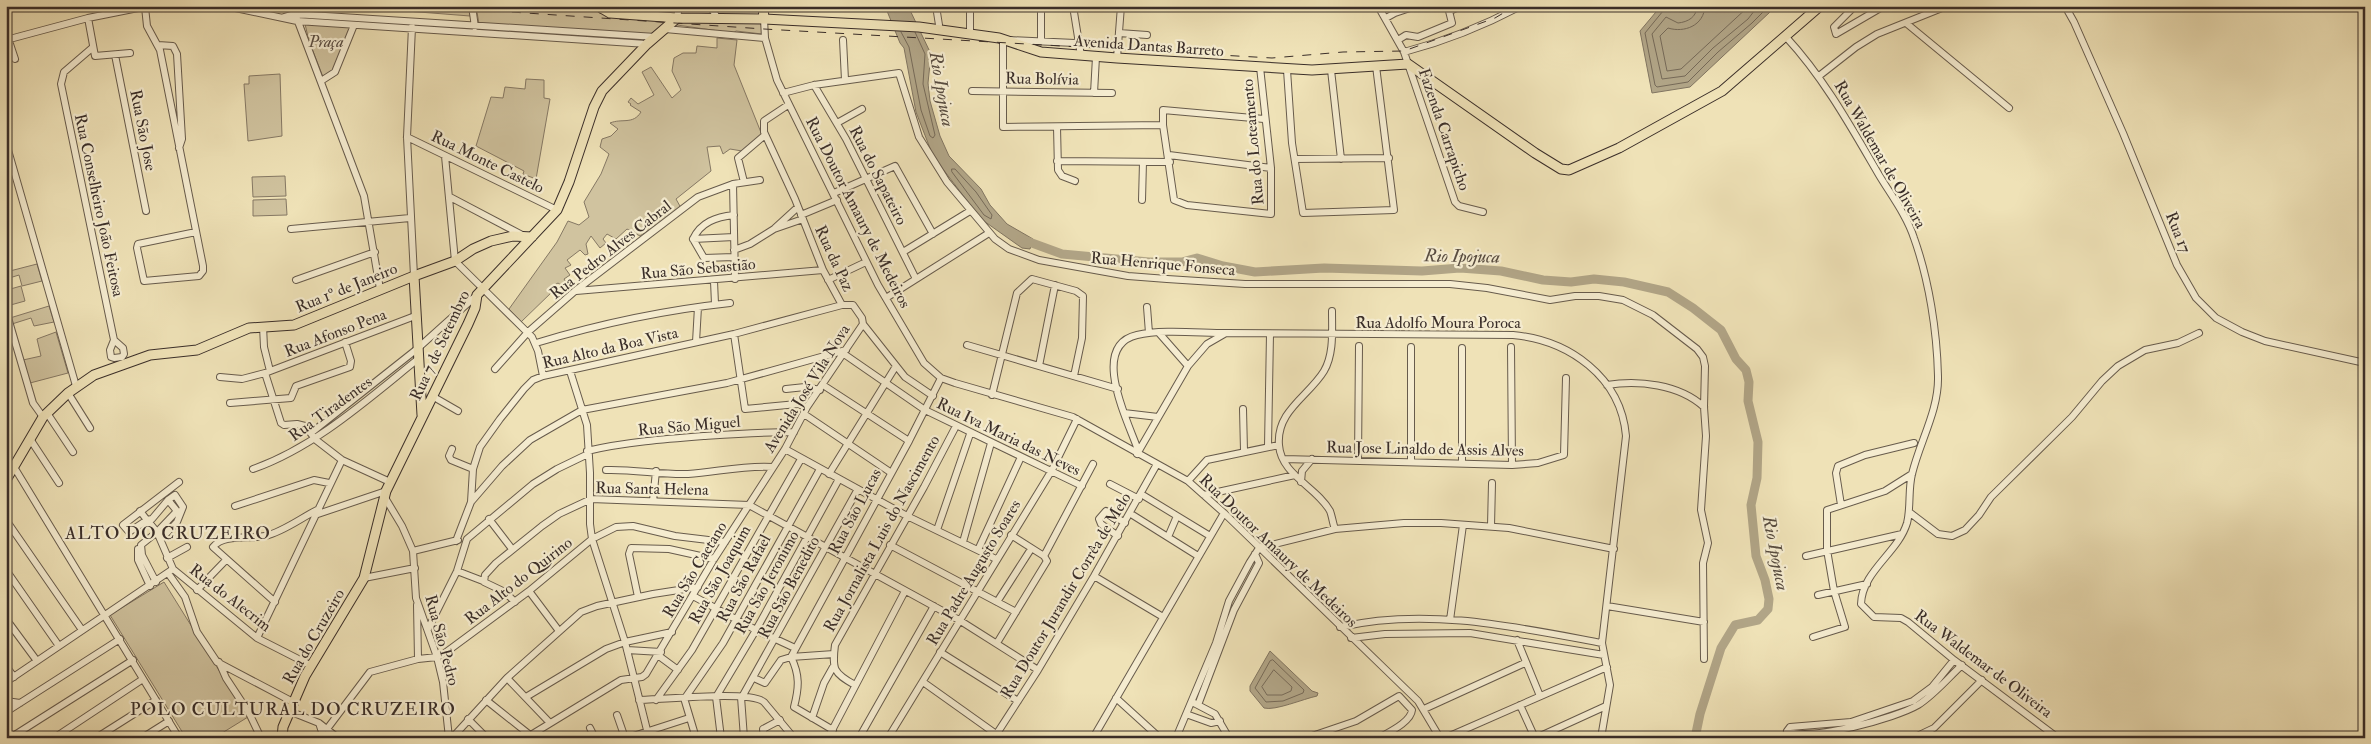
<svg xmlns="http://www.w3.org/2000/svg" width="2371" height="744" viewBox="0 0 2371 744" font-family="'IM FELL Double Pica',serif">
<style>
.green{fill:#d0c39f;stroke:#857864}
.water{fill:#b1a587;stroke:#817561}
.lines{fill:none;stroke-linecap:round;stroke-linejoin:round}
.shore{stroke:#766a58;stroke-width:1}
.river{stroke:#b1a587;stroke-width:9}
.minor-casing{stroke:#675b4c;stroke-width:8}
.major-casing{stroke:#3a2e29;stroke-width:11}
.minor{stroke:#f5ecd0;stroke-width:6}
.major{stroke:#efe2b7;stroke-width:9}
.rail{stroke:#3a2e29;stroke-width:1;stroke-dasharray:9 9;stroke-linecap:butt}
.labels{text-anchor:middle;stroke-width:4.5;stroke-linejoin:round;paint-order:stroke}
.park-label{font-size:16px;font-style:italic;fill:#584c41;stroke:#f5ecd0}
.street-label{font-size:16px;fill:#3a2e29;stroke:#f5ecd0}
.water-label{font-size:18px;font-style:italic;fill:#584c40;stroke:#f5ecd0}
.neighbourhood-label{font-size:18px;letter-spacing:1px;fill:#3a2e29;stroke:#f5ecd0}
</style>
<rect width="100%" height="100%" fill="#efe2b7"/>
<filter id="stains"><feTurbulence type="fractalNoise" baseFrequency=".004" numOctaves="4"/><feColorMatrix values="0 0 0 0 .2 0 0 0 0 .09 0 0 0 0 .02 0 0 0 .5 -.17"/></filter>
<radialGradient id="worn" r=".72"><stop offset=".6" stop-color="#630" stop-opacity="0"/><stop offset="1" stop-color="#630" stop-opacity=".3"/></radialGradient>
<path class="green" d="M355,6H468L470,16L355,7Z
M476,6H594L599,13L665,21V24L651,35L479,24Z
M675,22H761L762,34L736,31L733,33L677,25Z
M305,24L350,27L334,69L323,77L309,41Z
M717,38L737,40L734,65L762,135L742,151L730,149L723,154L720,146L707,147L711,171L676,199L681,208L640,236L627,229L616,239L607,234L603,239L606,243L600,248L591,236L586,244L588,254L585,255L580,250L567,260L571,265L565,268L570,275L564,279L566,282L561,285L558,283L551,287L553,291L521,322L509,309L557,242L568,221L579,225L589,217L584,202L601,174L609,154L600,147L602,139L611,136L618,129L610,123C622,118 633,125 641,112L630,105L631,104L628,102L631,98L638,104L654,95L642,72L651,67L672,98L681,90L672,71L674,58L683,53H696L697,46L717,48Z
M280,74L282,136L248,141L244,84H249V76Z
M526,79L544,80V98L550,99L536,179L523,174L524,171L476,146L491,97L503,98L505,87L525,89Z
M285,176L286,196L253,197L252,177Z
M286,199L287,215L253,216V200Z
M37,264L42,281L22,286L19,275L6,279V272Z
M21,286L25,301L7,306V290Z
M49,306L54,322L34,326L31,318L12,324L10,318Z
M56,332L68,373L30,383L23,360L41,356L37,339Z
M164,582L248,717L214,738H186L110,615Z"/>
<path class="water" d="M885,6H908L931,54L928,83L930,101L940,136L949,156L981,189L990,205L1007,224L1033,239L1030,249L1022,248L981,219L933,156L916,112L904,48L900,43Z
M1661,6H1675L1679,12L1690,6H1770V12L1690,87L1652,93L1640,31Z
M1270,651L1312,691L1318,693L1317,696C1303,699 1275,711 1264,708L1250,691V686Z"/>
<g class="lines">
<path class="shore" d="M1664,6L1663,11L1645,33L1655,85L1657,87L1688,82L1718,52L1752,23L1764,11L1765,6
M1697,6C1697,17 1688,22 1678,23L1666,17L1652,34L1662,79L1685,76L1713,48L1748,19L1758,6
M1705,6C1704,26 1684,33 1668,28L1660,36L1667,71L1681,69L1749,6
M901,32L909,47L921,110L930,136L933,138L935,135L923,84L925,54L915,32
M952,169H955L976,192L992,215L991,219L984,215L952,172Z
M1273,660L1304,690L1303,693L1283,701L1266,702L1255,688L1270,661Z
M1274,670L1292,687L1291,691L1282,695H1267L1262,687Z"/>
<path class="river" d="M1021,239L1062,254L1149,262H1182L1197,258L1223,266L1255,272L1324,268L1422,271L1460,268L1501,271L1543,280L1571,282L1594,279L1624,282L1668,292L1693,308L1721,330L1736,359L1746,370L1749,382L1748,401L1758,442L1757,478L1751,505L1756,556L1765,580L1769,599L1768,609L1758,620L1735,625L1721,648L1700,714L1695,738"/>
<defs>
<path id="minor" d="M226,6L297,21L647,44
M472,6L475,27
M710,6L718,19
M936,6L939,25
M970,6V35
M1073,6L1081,56
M1378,6L1404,52L1455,202L1459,206L1483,212
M1855,6L1834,27L1836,34L1884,6
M2065,6L2074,22L2123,133L2177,265L2196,298L2216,318L2242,332L2265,341L2365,363
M145,7L147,26L160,50L203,266V271L199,276L144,281L137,248L138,244L196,232
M936,7L946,6
M1451,7L1452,10L1461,6
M284,17L294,14L656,37
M88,18L95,56L130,53
M677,18L679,6
M1386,18L1395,13L1416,6
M297,19L364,196L380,289
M764,19L765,38L777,80L878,285L924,363L941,378L955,383L1073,417L1188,481L1224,513L1418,701L1440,738
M1906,23L2009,108
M412,27L407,137L414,276
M665,29L765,38
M1119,33L1147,35
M7,35L15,59
M1786,37C1824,78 1851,127 1879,175C1891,195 1907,216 1914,238C1929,280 1937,331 1938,376C1939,410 1920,441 1912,474C1908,490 1911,507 1907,523C1898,553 1862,571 1861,604L1874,617L1901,618L1908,622L1954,660L2058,738
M1003,39V127L1163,125
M6,40L88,18L148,6
M843,40L845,80
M1009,40L1118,45
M1398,40L1406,35L1418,37L1452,23L1449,11L1452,10
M1041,41V6
M158,45L173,46L177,54L182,139L179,148
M92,48L64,72L61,84L114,340L123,348L124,354L122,357L114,358L111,357L110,350L114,340
M1404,52C1446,41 1483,26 1521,6
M115,55L146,211
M1117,58L1121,6
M1260,67L1271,168V214L1187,205L1174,200L1163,125V110L1264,119
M1287,70L1292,143L1303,213L1394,210L1376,66
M1331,70L1341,159
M1819,76L1856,47L1877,34L1947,6
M321,81L335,72L354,25
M814,85L846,139L916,279
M972,91L1112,93
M783,93L814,85L899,73L919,137L947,182L995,239L1009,249L1039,260L1128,276L1167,279L1245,284H1450L1487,288L1550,300L1575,296H1599L1623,300L1653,315L1697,349L1703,357L1705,366L1704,407L1706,436L1701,510L1708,543L1703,563L1704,659
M1094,93L1096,57
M788,105L764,121V132L795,199L823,270L842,305H853L862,318L863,324L905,377L933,396
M837,123L862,109
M1057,127L1058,170L1062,176L1075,181
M407,137L557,210
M6,143L76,386
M1169,155L1271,168
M445,156L455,261L532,337L538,351L543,376
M1295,159L1389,158
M1057,161L1170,162
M744,182L738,158L765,135
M733,184L735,279
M834,193L895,166L933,234
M450,197L524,236
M1142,200L1143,162
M801,215L837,200
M775,228L798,207
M291,229L410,218
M693,239L704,258L734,257
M693,239C701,222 716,217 734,215
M693,239L734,237
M734,250L750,244L774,229L803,219
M903,252L970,211
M296,280L375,252
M828,280L866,262
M714,281L715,304
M576,291L823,270
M886,298L989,233
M1147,307L1149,333
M6,311L33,403L43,417
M1332,311C1332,331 1334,354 1324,371C1309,396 1276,411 1279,445C1281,475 1317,487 1330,511C1332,516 1333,524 1335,529
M263,326L264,347L270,371
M1159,333L1188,366
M734,334L745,409L797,404L807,407
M696,342L698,307
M536,343C599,324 665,310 730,303
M967,345L1118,389
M1411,347V462
M1511,347L1512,465
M1462,348V463
M844,354L925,410L1082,486
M1039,366L1055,285
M495,369L528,332L575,291L698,197L733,184L760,180
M570,371L587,425L590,473V524L592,539L625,642L649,738
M220,377L242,379L265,373
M823,385L909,441
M1607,385C1638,380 1679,384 1704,407
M786,389L805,387L820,390
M68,393L90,428
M992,395L1017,293L1032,279L1076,291L1083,296L1082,338L1074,376
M432,396L458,411
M230,403L291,398L296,386L350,367L351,361L345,342
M1243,409L1244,451
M47,413L73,452
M1124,413L1158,417
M804,414L890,472
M311,433L417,349L477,295
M30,439L59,483
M1268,446L1270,334
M452,449L449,456L451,460L473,469
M785,449L907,516L996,559
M1138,450C1128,421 1089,346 1137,335C1161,329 1200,333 1226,333
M587,451C626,442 666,439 705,436C735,434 764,432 794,432
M1137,454L1188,366L1207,344L1226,333L1513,335C1569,340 1621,377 1626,436L1602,643L1610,685L1601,738
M1284,459L1512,465L1538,463L1564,455L1566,378
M1358,461L1359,346
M14,467L179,738
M253,469C315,447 367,400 418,359
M606,470C634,469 661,475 688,474C717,472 744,465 773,467
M829,474L896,366
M1188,481L1207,460L1279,445
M390,482L342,460L316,440L305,426L297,424L284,425L281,423L265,373L415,316
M1301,482L1302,471L1312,459
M1110,484L1139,499
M1141,494L1210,536
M1204,495L1295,475
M384,496L402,526L413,551L416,598L437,657L443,682L449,738
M168,500L177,511L157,532L147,520L152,519Z
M653,501L656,471
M471,502L502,466L530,440L582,410L727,383L846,350
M1841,505L1836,473L1838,466L1865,455L1914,443
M235,506L314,480L329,483
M140,511L147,520L129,532L123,525L179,482
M1909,512L1938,534L1952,536L1965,530L1979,515L1991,497L2072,417L2102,381L2118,366L2145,350L2178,343L2199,333
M1131,514L1198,556
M315,515L386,491
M489,519L512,549
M6,520L82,630
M1491,526L1492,483
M937,530L970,434
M1011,535L1044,556
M1118,536L1101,524L1099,519L1106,511L1125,523
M1168,537L1177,516
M161,539L177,522L183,507L175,495L168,500
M456,541L471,502L473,469L480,447L500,419L524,389L533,380L543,376L734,334L842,305
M963,542L991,443
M890,545L1016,612
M138,549V560L150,586
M978,550L1021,457
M413,551L458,540
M1806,556L1902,534
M167,558L187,547
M6,570L59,646
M457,571L483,581
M168,573L185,597L197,632L217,662L293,702
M1094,576L1163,617
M364,578L415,568
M156,582L142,555L141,545L157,532L173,569L257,638L310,665
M197,590L226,560
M529,591L559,631
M1818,595L1867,584
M693,596L756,630L795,648
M638,597L629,554L631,548L669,549L714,559
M275,602L213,547C223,534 250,539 265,536C283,532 301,518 317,510
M515,602L505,592L484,582L485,575L496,563L542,526L559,514L591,499L749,505L959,620L1038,670
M997,602L1031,549
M417,605L418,659
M1607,606L1704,622
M6,619L37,661
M1450,620L1463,525
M1340,627C1427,607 1516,627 1602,643
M428,629L457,571L467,539L533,484L557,469L588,454
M1813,637L1845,627L1834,591L1827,550V510L1885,491L1912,474
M257,638L342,460
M1351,638L1385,634L1470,633L1604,655
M1517,640L1540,696
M997,643L1047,561L1044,556L1093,464
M627,650L661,652
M940,652L1018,701
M659,656L678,670
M791,657L909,441L941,378
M791,657C800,675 799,688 794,707L833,730
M1954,660L1932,687L1913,701L1851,722L1790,727L1787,731C1810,742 1896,718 1918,705C1934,695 1948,678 1962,665
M219,662L226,678L249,713L261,738
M6,666L14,677
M507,678L550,723
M754,678L765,683L781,660L791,657L834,654
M6,682L173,569
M923,682L996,734
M855,685C833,673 832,669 835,645L924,487L956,426
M526,697L606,649L625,642L672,632
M741,697L744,738
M742,697L858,489
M684,698L696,738
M685,698L723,643L820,469
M1116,698L1160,738
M486,700L530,735
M639,700C662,700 749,690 764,702L794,738
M656,700L692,650L801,459
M6,701L20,703
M1194,703L1215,714L1229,738
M1198,705L1234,610L1259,563L1255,554
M1520,705L1535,738
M1424,709L1525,663
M289,711L319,723L338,738
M6,712L120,639
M1186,714L1211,723L1220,721
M617,715L625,738
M812,718L824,683L833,667
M468,719L487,738
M319,723L324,738
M590,728L595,738
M327,729L370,672L418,659L437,657L445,653L529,591L592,539L616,527L633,526L675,536L725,542
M10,738L133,660
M54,738L143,679
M96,738L156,700
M142,738L169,721
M452,738L507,678L581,612L597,606L653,594L698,587
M526,738L621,680L642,677L646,674L714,559L785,449L807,407L863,324
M627,738L689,718
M721,738L716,697L756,630L839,479
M764,738L763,729L780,720
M828,738L905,591
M859,738L934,606
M888,738L1052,470L1077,419
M994,738L1038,670L1094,576L1157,464
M1093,738L1224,513
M1176,738L1216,643L1229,601L1250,562L1259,548L1335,529L1404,523H1441L1509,528L1614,549
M1306,738L1356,721L1399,696L1412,710C1411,722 1389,732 1379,738
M1445,738L1607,667
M1536,738L1606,706
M1913,738L1934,728L1982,680"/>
<path id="major" d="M598,6L610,13L677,18L764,19L919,27L999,38L1041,52L1117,58L1312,70L1408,64L1535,153L1561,169L1569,170L1619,148L1722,91L1820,6
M763,6L764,19
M414,276L422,415
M6,480L43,417L68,393L94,375L150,355L197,350L249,328L294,325L414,276L455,261L473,249L491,241L513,236L532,237
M282,738L283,727L305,676L364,578L386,491L468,324L475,308L477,295L557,210L569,182L594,107L602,91L647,44L677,18"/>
</defs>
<use href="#minor" class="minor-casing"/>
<use href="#major" class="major-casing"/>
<use href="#minor" class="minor"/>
<use href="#major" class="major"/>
<path class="rail" d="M422,6L764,29L1272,58L1343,52L1404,51L1495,18L1515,6"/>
</g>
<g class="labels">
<g class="park-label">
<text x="326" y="47">Praça</text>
</g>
<g class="street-label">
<text transform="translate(1149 45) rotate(4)" y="6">Avenida Dantas Barreto</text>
<text transform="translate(1042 78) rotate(1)" y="6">Rua Bolívia</text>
<text transform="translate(1445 129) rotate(71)" y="6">Fazenda Carrapicho</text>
<text transform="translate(144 130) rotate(79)" y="6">Rua São Jose</text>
<text transform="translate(1252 142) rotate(-95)" y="6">Rua do Loteamento</text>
<text transform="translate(1881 154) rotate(60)" y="6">Rua Waldemar de Oliveira</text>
<text transform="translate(488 161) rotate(26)" y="6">Rua Monte Castelo</text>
<text transform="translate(879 175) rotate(63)" y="6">Rua do Sapateiro</text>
<text transform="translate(100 205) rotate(78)" y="6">Rua Conselheiro João Feitosa</text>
<text transform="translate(859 212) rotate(63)" y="6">Rua Doutor Amaury de Medeiros</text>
<text transform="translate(2179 232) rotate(68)" y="6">Rua 17</text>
<text transform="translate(610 249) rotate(-38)" y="6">Rua Pedro Alves Cabral</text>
<text transform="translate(835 258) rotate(65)" y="6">Rua da Paz</text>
<text transform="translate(1163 263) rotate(5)" y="6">Rua Henrique Fonseca</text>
<text transform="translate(698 268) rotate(-5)" y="6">Rua São Sebastião</text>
<text transform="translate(346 287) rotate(-22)" y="6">Rua 1º de Janeiro</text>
<text x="1438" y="328">Rua Adolfo Moura Poroca</text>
<text transform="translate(335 332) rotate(-21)" y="6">Rua Afonso Pena</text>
<text transform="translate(439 345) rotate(-65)" y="6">Rua 7 de Setembro</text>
<text transform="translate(610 347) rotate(-13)" y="6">Rua Alto da Boa Vista</text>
<text transform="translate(806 388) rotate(-58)" y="6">Avenida José Vila Nova</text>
<text transform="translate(330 408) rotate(-36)" y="6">Rua Tiradentes</text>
<text transform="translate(689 425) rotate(-5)" y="6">Rua São Miguel</text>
<text transform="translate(1009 436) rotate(26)" y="6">Rua Iva Maria das Neves</text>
<text transform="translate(1425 448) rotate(1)" y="6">Rua Jose Linaldo de Assis Alves</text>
<text transform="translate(652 488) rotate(1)" y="6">Rua Santa Helena</text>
<text transform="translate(854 511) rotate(-62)" y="6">Rua São Lucas</text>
<text transform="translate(881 533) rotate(-61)" y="6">Rua Jornalista Luis do Nascimento</text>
<text transform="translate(1279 550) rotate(44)" y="6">Rua Doutor Amaury de Medeiros</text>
<text transform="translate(694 569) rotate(-59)" y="6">Rua São Caetano</text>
<text transform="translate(973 572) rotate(-59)" y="6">Rua Padre Augusto Soares</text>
<text transform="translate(719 574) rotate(-61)" y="6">Rua São Joaquim</text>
<text transform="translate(743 578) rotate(-62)" y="6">Rua São Rafael</text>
<text transform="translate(518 580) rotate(-38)" y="6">Rua Alto do Quirino</text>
<text transform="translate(766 582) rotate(-61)" y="6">Rua São Jeronimo</text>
<text transform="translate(788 587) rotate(-62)" y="6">Rua São Benedito</text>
<text transform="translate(1065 595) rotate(-59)" y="6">Rua Doutor Jurandir Corrêa de Melo</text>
<text transform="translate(231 597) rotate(38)" y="6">Rua do Alecrim</text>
<text transform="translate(313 636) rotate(-60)" y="6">Rua do Cruzeiro</text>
<text transform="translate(443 640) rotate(75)" y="6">Rua São Pedro</text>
<text transform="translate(1984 663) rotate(37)" y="6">Rua Waldemar de Oliveira</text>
</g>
<g class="water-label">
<text transform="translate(942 89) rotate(80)" y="6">Rio Ipojuca</text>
<text transform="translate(1462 256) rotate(1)" y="6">Rio Ipojuca</text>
<text transform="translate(1776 553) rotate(79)" y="6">Rio Ipojuca</text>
</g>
<g class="neighbourhood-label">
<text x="168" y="539">ALTO DO CRUZEIRO</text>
<text x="293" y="715">POLO CULTURAL DO CRUZEIRO</text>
</g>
</g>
<rect width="2371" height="744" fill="none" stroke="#efe2b7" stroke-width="25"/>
<rect x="8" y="8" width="2356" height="729" fill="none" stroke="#3a2e29" stroke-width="2.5"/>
<rect x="12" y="12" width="2346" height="719" fill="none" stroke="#3a2e29"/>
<rect width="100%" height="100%" filter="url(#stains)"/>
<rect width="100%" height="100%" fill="url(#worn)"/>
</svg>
